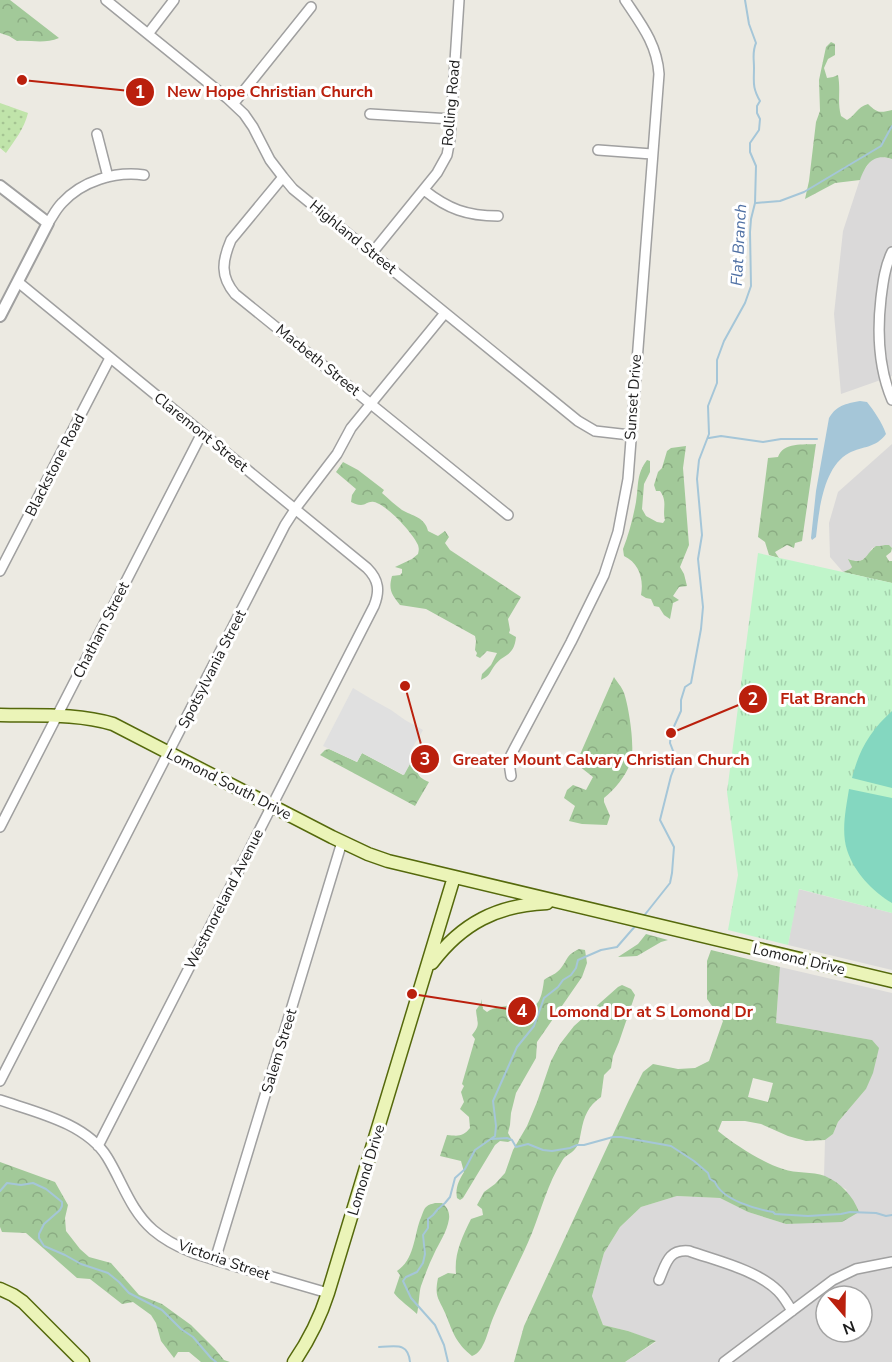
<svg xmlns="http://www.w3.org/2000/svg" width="892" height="1362" viewBox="0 0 892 1362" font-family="'Nunito Sans',sans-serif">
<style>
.residential{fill:#dad9d9;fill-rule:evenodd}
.grass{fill:url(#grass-dots)}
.forest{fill:url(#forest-crowns);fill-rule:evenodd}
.park{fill:url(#park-tufts)}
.pitch{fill:#84d7c0}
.parking{fill:#e0e0e0}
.water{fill:#a5c6d8}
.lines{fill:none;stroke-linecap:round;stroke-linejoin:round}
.stream{stroke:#a5c6d8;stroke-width:2}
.minor-casing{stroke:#a0a0a0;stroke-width:12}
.tertiary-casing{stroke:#a0a0a0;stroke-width:14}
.secondary-casing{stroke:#55690c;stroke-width:15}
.minor{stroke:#fff;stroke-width:9}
.tertiary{stroke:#fff;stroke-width:10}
.secondary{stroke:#ebf4b8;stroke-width:12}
.labels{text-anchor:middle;stroke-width:6;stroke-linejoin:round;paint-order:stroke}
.street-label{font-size:15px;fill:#1c1c1c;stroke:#fff}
.water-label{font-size:16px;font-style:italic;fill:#4f70a4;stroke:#fff}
.leader{fill:none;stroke:#ba200d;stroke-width:2}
.callout-dot{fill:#ba200d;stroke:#fff;stroke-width:2}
.mark-label{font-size:18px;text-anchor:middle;font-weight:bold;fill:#fff}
.callout-label{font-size:16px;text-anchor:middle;font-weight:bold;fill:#ba200d;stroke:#fff;stroke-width:6;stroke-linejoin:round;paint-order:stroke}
</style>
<defs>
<pattern id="grass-dots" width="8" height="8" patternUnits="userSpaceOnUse" patternTransform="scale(1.5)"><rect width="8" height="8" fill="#c0e4aa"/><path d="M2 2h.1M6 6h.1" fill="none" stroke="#a4c392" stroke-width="1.8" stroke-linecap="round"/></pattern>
<pattern id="forest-crowns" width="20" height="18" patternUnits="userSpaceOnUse" patternTransform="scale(1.5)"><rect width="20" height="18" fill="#a2c999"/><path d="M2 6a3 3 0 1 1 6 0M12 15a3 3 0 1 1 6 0" fill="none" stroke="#8bac83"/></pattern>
<pattern id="park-tufts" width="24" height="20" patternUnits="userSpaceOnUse" patternTransform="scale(1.5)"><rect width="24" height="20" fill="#c0f5ca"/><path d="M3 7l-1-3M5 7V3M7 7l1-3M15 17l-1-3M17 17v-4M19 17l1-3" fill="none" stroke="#a4d1ad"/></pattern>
</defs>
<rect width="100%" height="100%" fill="#eceae2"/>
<path class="residential" d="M879,156L892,159V376L841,394L834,314L843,231L862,173L872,159Z
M892,444V548L889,545H885L872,548L868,556L862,560L855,562L849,559L852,566L850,569L843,572L830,557L829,523L838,492Z
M798,889L892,913V970L788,945Z
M780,967L892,993V1362H625L656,1342L628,1331L603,1325L592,1296L604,1253L620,1227L641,1207L677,1196L720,1198L748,1212L786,1224L813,1222L847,1190L824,1176L825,1140L833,1134L838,1122L866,1089L872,1040L776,1023ZM826,1296H862V1332H826Z"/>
<path class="grass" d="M0,103L28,113C24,129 15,140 6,153L0,148Z"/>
<path class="forest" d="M0,0H10L59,38C45,44 31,40 17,41L9,36L0,33Z
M831,42L835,44V55L828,59L824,68L827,78L833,77L838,75C841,91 837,101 841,116L847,120C857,114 856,108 868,104C877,113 880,113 892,110V159C873,153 866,164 860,180L835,183L805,199L809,181L816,122L820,111L819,80L826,47Z
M816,444L802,541L795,543L794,548L787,545L775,552L779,558L769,555L765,542L758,537L768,458L778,457C783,442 804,445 816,444Z
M686,446L683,468L689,545L680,567L684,574L687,586L679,587L673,596L679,600L673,603L670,619L664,615L659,607L654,606L651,599L646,598L641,595C644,579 639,563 624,556L623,549C629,534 633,518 636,502C639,484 636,475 647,460L650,461V472L644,484L642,509L646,516L657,522L663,523L665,520C662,509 668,502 660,491H656L654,485L658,472L662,468L667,451L671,448Z
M343,462L358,470L384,490L382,493C389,499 395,505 402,510C412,516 425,517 428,531L438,536L445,531L449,537L445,543L450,550L521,597L508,619L510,630L509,633L516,637C514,657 504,653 495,665C489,673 491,675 481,680L482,674L491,665L497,653L487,651L480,658L476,656L477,653L475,650L476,641L475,636L426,609L400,605C392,595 388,590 392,576L400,575L402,573V569L395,567L412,559L418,554C419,549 419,549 418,545C413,533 386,504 374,502C368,501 366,505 361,505C357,505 354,503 351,502L352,495L356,489L336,472Z
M885,545H889L892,548L891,552L886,556L889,561H892V583L843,572L850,569L852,567L848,559C866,566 865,554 876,546H880Z
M614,677C617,682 622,687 624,693C629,707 636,752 630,764C625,777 615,789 604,798V802L610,816L607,825L582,824L569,821L575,806L564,798L567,790L573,785L586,790L593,777L579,766L578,759Z
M329,749L357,762L362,753L403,775L411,762C422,771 412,775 429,782L415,806L320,755L325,750Z
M646,934L668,940L661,942L637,956L618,957L638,944Z
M579,949L585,950L587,963L582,977L537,1042L536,1058L516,1093L511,1113L510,1125L508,1133L512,1140L508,1142L500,1141L495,1145L463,1198L460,1200L457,1198C455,1188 459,1180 464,1172L461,1161L440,1156L447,1135C458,1136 463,1137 470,1128L469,1117L460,1109L464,1102L461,1092L464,1086L462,1084L475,1039L472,1035C481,1024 477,1023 476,1010L481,1003V999L483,1009L487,1012C498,1005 506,1008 517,1003C538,1016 542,997 544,980C549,976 557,974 561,968C569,958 565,956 579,949Z
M711,950L780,967L776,1023L872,1040L879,1048L873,1073L866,1089L838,1122L833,1134L825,1140L806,1141L788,1136L761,1124L745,1121H722L718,1131C735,1145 762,1162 783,1169C796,1174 812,1171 825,1176C841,1183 853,1196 859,1212L842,1222L786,1224L748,1212L720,1198L677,1196L641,1207L620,1227L604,1253L592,1296L603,1325L628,1331L656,1341L625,1362H514L524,1326L629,1100L643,1072L653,1064L678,1069L695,1068L709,1061L723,1021L707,999V961ZM753,1078L773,1083L768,1102L748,1097Z
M622,985L631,989L635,995L619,1042L613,1056L611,1068L604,1075L601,1097C588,1106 584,1116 581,1132C580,1137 579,1145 575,1149C571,1154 565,1155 562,1161C548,1183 541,1210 532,1233C520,1262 505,1289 493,1318C488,1329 485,1352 472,1356C456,1343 453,1333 446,1315C439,1298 434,1298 438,1278L448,1273L456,1274C454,1254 462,1237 471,1219L483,1215L482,1209L477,1205L484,1192L495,1184L505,1173L513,1150L527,1126L537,1102L551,1061L560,1044L574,1026L618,987Z
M0,1162L55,1182L68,1205L65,1218L66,1231L80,1249L89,1257L111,1263L139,1295L162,1304L191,1325L215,1349L224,1360L230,1362H201L189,1352H178L174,1358L161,1341L156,1323L151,1315L133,1302L122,1304L90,1279L77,1278L26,1233L2,1232L0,1227Z
M435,1203H442C447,1207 450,1212 449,1219C447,1232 439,1243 434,1254C429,1264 425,1275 421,1286C419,1292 419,1306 417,1314C410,1307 400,1301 394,1293L400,1275L397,1271C414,1260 414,1237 420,1220C422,1216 423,1210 426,1207C429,1204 432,1204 435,1203Z"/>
<path class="park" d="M758,553L892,583V913L799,889L788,945L728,930L738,875L727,792Z"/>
<path class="pitch" d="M892,711V788L852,778C859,750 870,731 892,711Z
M849,789L892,798V903C872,891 854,872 847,850C841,831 846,808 849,789Z"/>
<path class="parking" d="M353,688L373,700L391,710L405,720L423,730L411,750L416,753L404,775L362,753L357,762L323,746Z"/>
<path class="water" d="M860,401L867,402C874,411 882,422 886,434C876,448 863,446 849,453C823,467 819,511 816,537L812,540L811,538L816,491L829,418C837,405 845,404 860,401Z"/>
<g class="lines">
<path class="stream" d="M756,203L780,201L804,192L881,146L892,126
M709,438L721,436L763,442L781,439H817
M643,917L670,883L672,873L674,847L660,820L671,776L677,761L670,743L671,733L681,711V700L685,687L691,683L701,629L703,607L698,559L702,535L697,479L699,460L709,434L708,406L717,383V360L724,341L745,303L751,286L750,232L751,219L755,203L756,166L750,152V143L759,130L760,119L757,113V106L760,101C752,87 754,82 754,68C754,58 752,52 756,43L749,24L745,0
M491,1139L507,1138L512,1140L516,1147L528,1144L543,1150L552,1151L570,1148L577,1145H584L613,1137H621L671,1146L694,1161L708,1173L710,1179L715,1182C722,1200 756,1209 773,1212L775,1214L808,1216L841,1214L850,1212L876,1213L886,1216L892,1215
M0,1191L7,1183L21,1185L33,1183L46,1189L62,1202V1206L60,1210L44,1224L39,1234V1238L44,1246L65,1255L81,1264L108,1273L119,1282L129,1293L162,1310L181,1329L193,1337L211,1358L216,1362
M379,1347C394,1347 408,1341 410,1362
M448,1362L444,1345L435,1325L411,1298L403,1281L406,1277L417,1272L423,1263L425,1254L423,1235L428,1228V1219L433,1215L438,1209L445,1203L450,1197L455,1178L465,1169L475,1150L495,1136L496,1126L493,1101L517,1047L534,1026L544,998L558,987L563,980L571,975L576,968L578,960L601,950L617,947L637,924"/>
<defs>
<path id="minor" d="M106,0L227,98L244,114L253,127L270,160L283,177L293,189L578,421L595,431L630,435
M148,34L174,0
M234,103L311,7
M370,114L451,119
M97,134L108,177
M598,150L652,154
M283,177L231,240C222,261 220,276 235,294L508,515
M424,190C448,209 467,216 498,216
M48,223C53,216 56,209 62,203C82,181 115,171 144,175
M892,252C885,266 883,282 881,298C877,333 878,367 892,400
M372,253L437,173L447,155L450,139L459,0
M18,282L367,568C379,580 380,591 374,606L98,1146
M0,571L110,358
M511,776L509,763L511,755L571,642L604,575L618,532L628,479L659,74C657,44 641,24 625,0
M0,827L202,433
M0,1081L285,525L298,505L337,454L351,428L445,313
M0,1100C35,1112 86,1123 107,1157C122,1181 130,1210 153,1230C179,1252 212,1259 245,1269C272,1277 300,1285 328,1293
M215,1260L342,842
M659,1280C666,1264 668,1249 689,1251C717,1261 757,1270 778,1291C784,1297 788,1304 792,1311
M724,1362L833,1280L856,1269L892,1262"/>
<path id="tertiary" d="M0,186L48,223L0,316"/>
<path id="secondary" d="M0,715C37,716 77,713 113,724L332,837L368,854L388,861L892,981
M432,963C462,923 498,905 547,903
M0,1289L13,1295L23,1302L83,1362
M294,1362C309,1340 320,1318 328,1293L454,877"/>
</defs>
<use href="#minor" class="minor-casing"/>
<use href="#tertiary" class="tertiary-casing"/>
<use href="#secondary" class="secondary-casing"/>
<use href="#minor" class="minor"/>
<use href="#tertiary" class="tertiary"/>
<use href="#secondary" class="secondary"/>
</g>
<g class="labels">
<g class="street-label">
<text transform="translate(451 103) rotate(-85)" y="5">Rolling Road</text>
<text transform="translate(353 237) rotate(39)" y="5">Highland Street</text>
<text transform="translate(318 360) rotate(39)" y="5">Macbeth Street</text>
<text transform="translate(633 397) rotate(-86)" y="5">Sunset Drive</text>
<text transform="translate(201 432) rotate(39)" y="5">Claremont Street</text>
<text transform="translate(55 465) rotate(-63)" y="5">Blackstone Road</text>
<text transform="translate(101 630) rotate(-63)" y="5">Chatham Street</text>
<text transform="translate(212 669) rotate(-63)" y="5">Spotsylvania Street</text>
<text transform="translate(229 784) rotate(27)" y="5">Lomond South Drive</text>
<text transform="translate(224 899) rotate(-63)" y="5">Westmoreland Avenue</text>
<text transform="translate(799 959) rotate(13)" y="5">Lomond Drive</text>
<text transform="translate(279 1051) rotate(-73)" y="5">Salem Street</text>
<text transform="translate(366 1170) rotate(-73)" y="5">Lomond Drive</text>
<text transform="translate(224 1260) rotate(19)" y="5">Victoria Street</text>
</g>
<g class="water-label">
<text transform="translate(738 245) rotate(-87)" y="6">Flat Branch</text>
</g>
</g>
<path class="leader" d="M22 80L140 92M671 733L753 699M405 686L425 759M412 994L522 1011"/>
<g class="callout-dot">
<circle cx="22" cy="80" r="6"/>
<circle cx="671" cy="733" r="6"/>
<circle cx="405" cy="686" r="6"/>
<circle cx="412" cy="994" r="6"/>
<circle cx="140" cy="92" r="15"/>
<circle cx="753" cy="699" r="15"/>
<circle cx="425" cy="759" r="15"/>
<circle cx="522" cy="1011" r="15"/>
</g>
<g class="mark-label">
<text x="140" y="98">1</text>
<text x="753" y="705">2</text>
<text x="425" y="765">3</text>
<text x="522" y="1017">4</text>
</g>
<g class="callout-label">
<text x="270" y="97">New Hope Christian Church</text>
<text x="823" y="704">Flat Branch</text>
<text x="601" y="765">Greater Mount Calvary Christian Church</text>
<text x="651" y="1017">Lomond Dr at S Lomond Dr</text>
</g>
<g transform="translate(844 1314) rotate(160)"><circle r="28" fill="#ffffff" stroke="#a4a4a4" stroke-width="1.5"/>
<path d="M0-4.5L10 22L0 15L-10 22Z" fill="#ba200d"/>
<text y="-9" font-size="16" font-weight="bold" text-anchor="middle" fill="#1c1c1c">N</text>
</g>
</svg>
